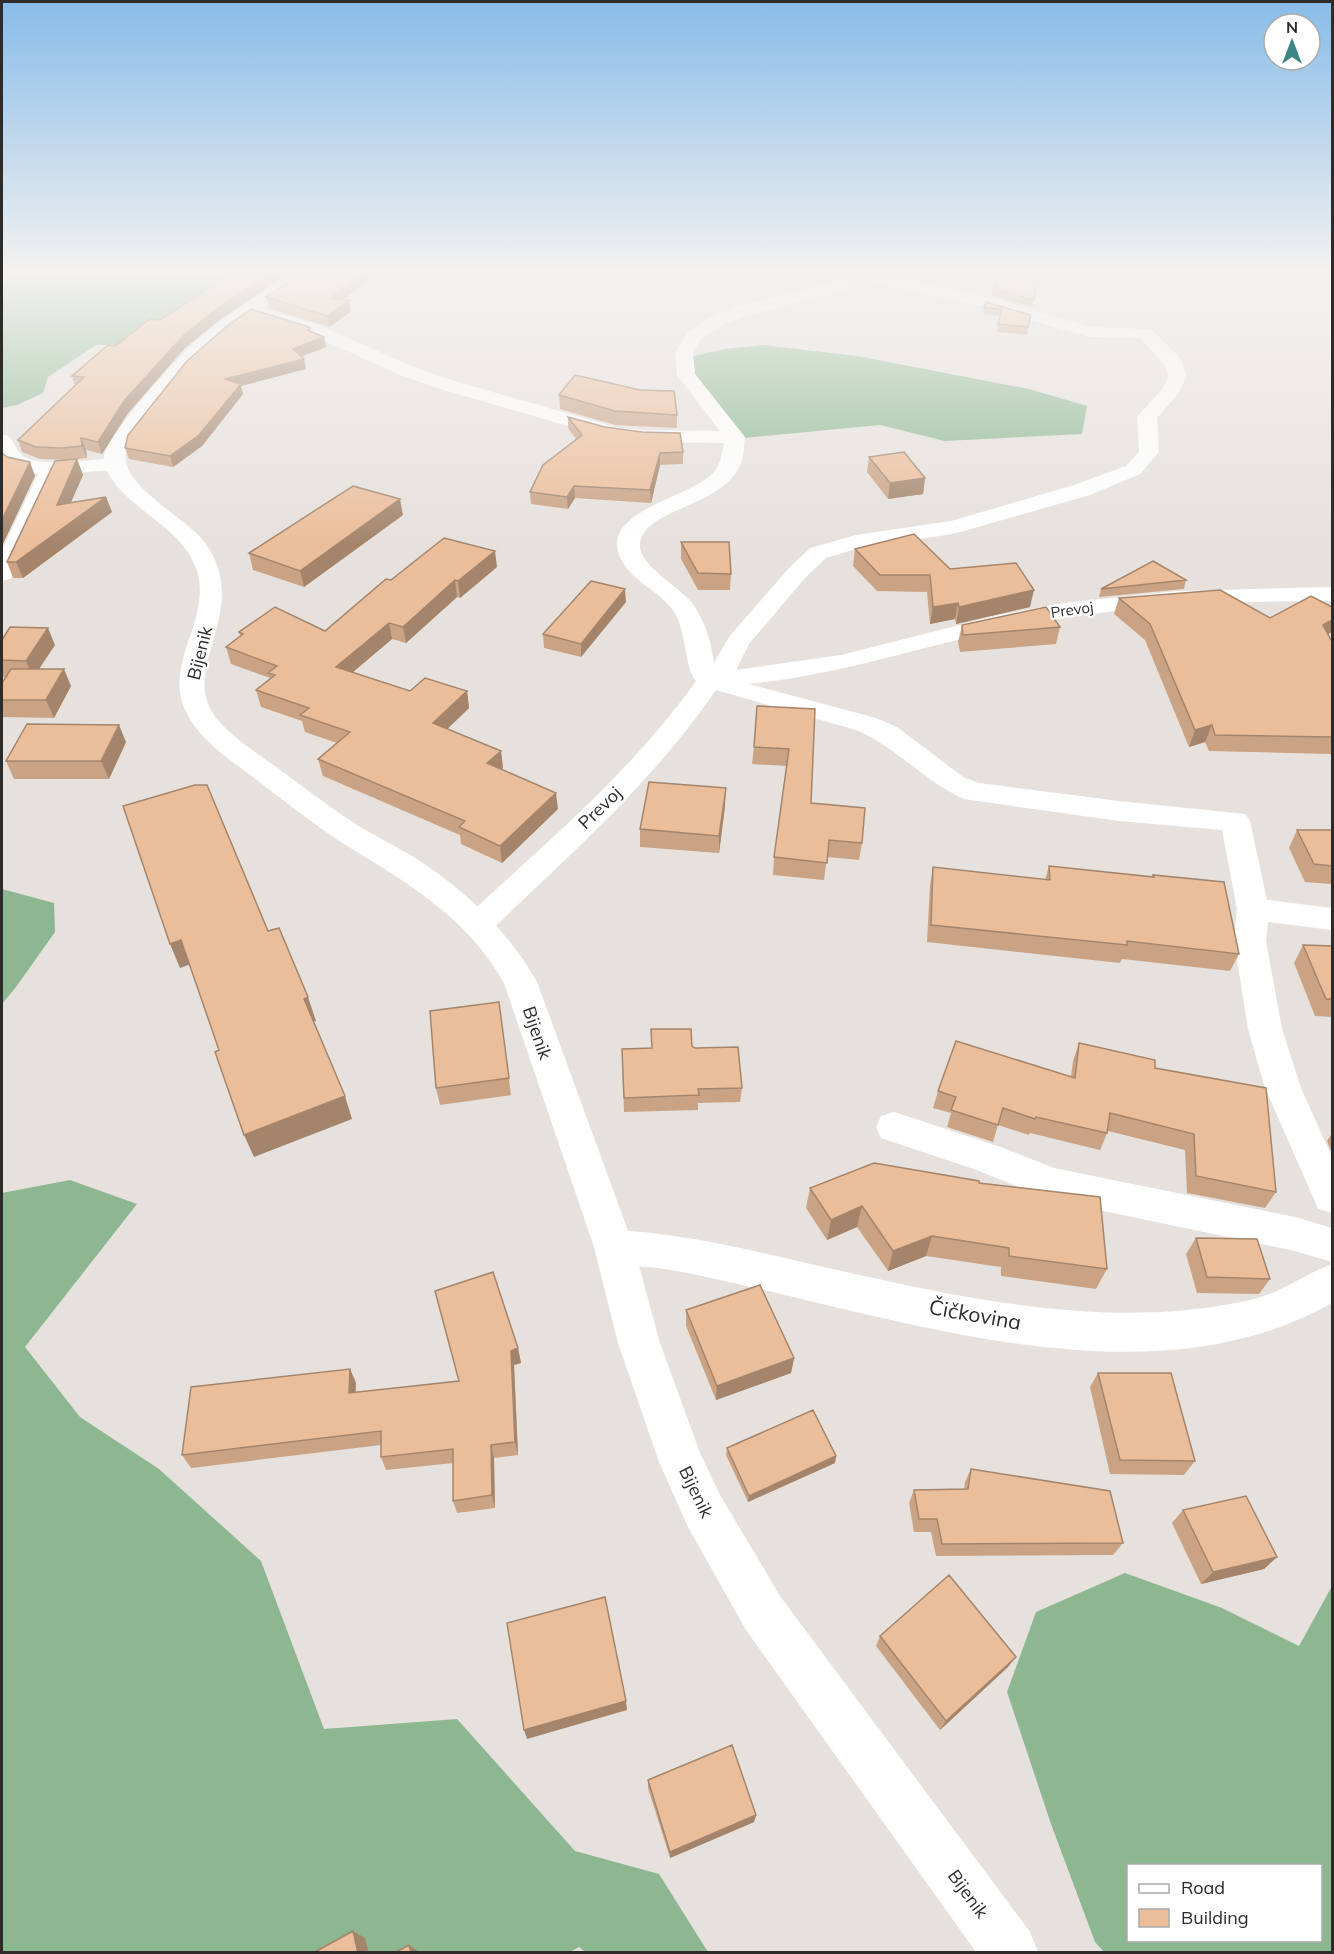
<svg xmlns="http://www.w3.org/2000/svg" width="1334" height="1954" viewBox="0 0 1334 1954" font-family="Mulish,sans-serif">
<style>
.forest{fill:#8db791;fill-rule:evenodd}
.lines{fill:none;stroke-linecap:round;stroke-linejoin:round}
.street{fill:#fff;fill-rule:evenodd}
.secondary{fill:#fff;fill-rule:evenodd}
.wall{fill:#caa385}
.shaded-wall{fill:#a4856c}
.building{fill:#ebbe9b;stroke:#a4856c;stroke-width:1.5}
.labels{text-anchor:middle;stroke-width:4.5;stroke-linejoin:round;paint-order:stroke}
.far-street-label{font-size:15px;fill:#2e2c2a;stroke:#fff}
.street-label{font-size:18px;fill:#2e2c2a;stroke:#fff}
.near-street-label{font-size:21px;fill:#2e2c2a;stroke:#fff}
</style>
<rect width="100%" height="100%" fill="#e6e1dd"/>
<path class="forest" d="M2,272H242L177,320L150,319L120,345H96L48,377L43,393L17,405L2,408Z
M763,345L857,356L1029,389L1087,406L1082,434L945,441L880,425L743,438L689,367L694,356L725,349Z
M2,889L54,903L55,932L16,987L2,1004Z
M70,1180L137,1204L25,1347L80,1417L159,1469L261,1561L324,1729L457,1719L575,1851L659,1874L708,1952H585L579,1947L570,1952H2V1193Z
M1125,1573L1222,1608L1299,1646L1332,1586V1952H1104L1095,1942L1051,1824L1007,1692L1036,1612ZM1128,1866H1320V1940H1128Z"/>
<g class="lines">
<path class="street" d="M852,272H870L999,300L1090,327L1151,329L1180,358L1187,376L1177,395L1157,418L1159,452L1140,474L1090,495L953,534L859,548L826,558L805,578L749,644L736,670L841,655L999,615L1064,603L1178,591L1332,587V601C1229,601 1126,605 1024,625C930,643 846,674 749,684L876,718L897,727L963,777L979,783L1119,801L1245,814L1250,821L1267,900L1332,908V930L1268,922L1266,941L1282,1029L1301,1088L1332,1157V1213L1318,1209L1313,1197L1265,1088L1248,1029L1234,941L1237,909L1222,830L1119,821L964,799C924,781 896,747 856,730L716,690C652,783 569,856 488,933L477,936L466,933L461,925L466,917C547,842 632,771 696,681C684,667 687,632 674,612C660,590 631,582 620,557C599,511 692,497 713,473C721,463 722,454 724,443L642,442L606,437L437,388L400,375L309,334L244,314L241,310L244,306L250,305L321,326L414,367L451,380L615,427L642,430L720,431L677,375L675,353L688,332L707,319L733,308L833,282ZM861,280L989,308L1089,337L1140,338L1164,364L1169,376L1162,389L1137,417L1139,452L1126,466L1074,485L951,521L856,535L810,548L789,568L729,637L714,663C711,641 705,621 692,603C679,586 637,565 640,543C645,507 728,507 742,460C744,453 744,444 745,437L695,374L693,353L701,339L720,326L745,316L845,290Z
M2,434L9,436C14,442 16,450 22,455C38,469 93,459 114,458L121,460L124,464L121,468L114,470L59,474L14,574L10,579L2,581V550L38,474L13,468L3,460Z
M894,1112L998,1146L1054,1168L1295,1217L1332,1228V1262L1295,1251L1051,1200L974,1169L881,1138L876,1127L881,1116Z
M614,1230C679,1233 742,1248 806,1263C950,1295 1106,1334 1254,1299C1282,1292 1305,1274 1332,1264V1303C1156,1403 922,1325 738,1284C712,1278 685,1272 658,1268C638,1266 619,1266 600,1259L594,1247L600,1235Z"/>
<path class="secondary" d="M293,272H311C298,289 273,302 256,314C241,325 226,335 212,347C189,365 171,391 153,414C143,425 132,436 127,450C114,482 189,519 206,544C252,611 180,666 214,715C230,737 257,753 279,769C306,789 332,809 360,827C377,837 395,846 412,856C463,888 507,929 537,982L634,1247L660,1343L700,1453L720,1495L780,1596L1030,1932L1038,1952H976L746,1630L688,1527L659,1462L618,1343L594,1247L504,983C465,914 405,882 341,842C312,823 284,801 257,780C232,761 200,741 186,712C162,664 214,617 196,568C181,527 132,512 109,475C106,469 103,463 104,456C108,434 177,358 196,341C226,315 261,294 293,272Z"/>
</g>
<path class="wall" d="M299,275L342,300L349,301L350,312L329,327L269,308L266,297Z
M1038,279L1032,307L992,296L993,289Z
M986,302L1031,315L1027,335L997,332L1000,316L983,314L984,307Z
M160,320L218,321L185,348L128,413L102,454L86,450L87,458L68,460L77,459L83,475L71,502L106,497L112,512L23,578H13L7,562L66,460L40,459L22,452L18,440L75,386L72,376L115,346Z
M310,328L311,332L324,337L326,347L301,357L306,369L241,386L243,394L202,446L173,467L129,459L125,448Z
M640,390L677,415V428L615,425L560,409L559,395Z
M568,417L683,452V464L660,465L651,503L575,498L568,509L531,504L530,492L576,439L568,428Z
M869,457L925,478L923,494L888,499L867,472Z
M403,515L304,587L253,570L249,553Z
M681,542L731,574L730,590H698L681,559Z
M855,549L950,569L1030,607L956,624L955,619L930,624L927,592L877,591L853,566Z
M497,567L460,598L457,597L406,643L392,639L353,672L410,691H467L469,708L447,729L501,751L503,768L501,769L558,809L502,863L461,844L460,835L323,776L318,759L337,743L305,732L302,721L261,707L256,690L270,679V678L231,664L226,647L240,636L239,632L325,631L391,580Z
M1186,580L1184,589L1099,597L1101,589Z
M1119,598L1270,618L1328,634L1332,642V754L1209,751L1205,742L1189,747L1145,640L1114,614Z
M626,602L581,657L544,648L543,634Z
M962,625L1060,627L1056,644L960,652L958,642Z
M2,640L55,645L39,669L71,686L54,718L2,717V683L5,677H2Z
M815,709L811,803L862,843L859,860L827,857L824,880L773,875L774,857L787,766L752,764L754,747Z
M126,742L109,779H14L6,761Z
M725,806L719,853L640,847V829Z
M1297,830H1332V884L1305,882L1289,848Z
M1049,866L1152,877L1153,875L1239,954L1230,971L1122,959L1120,963L927,942L930,885L933,867L1045,880Z
M1303,945L1332,946V1017L1315,1016L1294,963Z
M499,1002L511,1095L440,1105L436,1088Z
M1079,1043L1155,1068L1276,1192L1265,1208L1187,1193L1185,1150L1108,1131L1100,1150L1030,1133L1029,1135L998,1125L993,1142L947,1127L951,1113L933,1108L938,1091L1071,1077L1073,1061Z
M692,1046L742,1088L740,1102L698,1103V1110L624,1112L622,1049Z
M1332,1133V1153L1327,1141Z
M979,1183L1107,1269L1096,1289L1001,1276V1267L926,1256L888,1271L857,1227L827,1240L806,1208L810,1188Z
M1196,1238L1270,1279L1259,1294L1197,1293L1186,1254Z
M686,1310L794,1358L791,1373L716,1400L686,1326Z
M518,1348L521,1363L514,1365L518,1455L494,1458L495,1508L457,1513L453,1501V1463L386,1470L381,1457V1445L191,1468L182,1455L350,1369L356,1383L355,1392L459,1381Z
M1098,1373L1195,1461L1184,1475L1110,1474L1090,1387Z
M727,1448L836,1456L835,1463L748,1502L726,1455Z
M971,1469L1123,1543L1113,1555L936,1556L931,1532H914L909,1503L914,1490H964L965,1482Z
M1183,1510L1277,1557L1264,1569L1201,1584L1172,1523Z
M880,1636L1008,1667L940,1730L876,1646Z
M648,1780L756,1815L754,1822L670,1858L648,1788Z"/>
<path class="shaded-wall" d="M272,272H290L218,321L185,348L128,413L102,454L98,442L124,401L182,337L215,310Z
M363,272H378L332,309L330,298Z
M349,301L350,312L329,327L327,316Z
M324,337L326,347L295,359L293,349Z
M304,359L306,369L241,386L243,394L202,446L173,467L170,456L225,379Z
M81,438L86,450L87,458L82,446Z
M660,453V465L651,503L650,490Z
M77,459L83,475L63,520L57,505Z
M30,462L35,476L2,546V520Z
M925,478L923,494L888,499L890,483Z
M574,486L575,498L568,509L567,497Z
M106,497L112,512L23,578L16,562Z
M400,499L403,515L304,587L300,571Z
M495,551L497,567L460,598L458,581Z
M455,580L457,597L406,643L403,627Z
M625,589L626,602L581,657V644Z
M1034,590L1030,607L956,624L959,607Z
M958,603L955,619L930,624L933,607Z
M1332,620V632L1316,641L1323,625Z
M389,623L392,639L340,683L336,667Z
M48,628L55,645L33,678L26,661Z
M64,669L71,686L54,718L46,700Z
M467,691L469,708L436,740L433,723Z
M119,725L126,742L109,779L101,761Z
M1212,725L1205,742L1189,747L1195,730Z
M501,751L503,768L489,780L487,763Z
M726,788L725,806L719,853V836Z
M556,793L558,809L502,863L500,846Z
M181,940L191,964L180,968L170,944Z
M308,997L316,1021L312,1022L304,999Z
M345,1096L352,1119L254,1157L244,1135Z
M862,1206L857,1227L827,1240L831,1220Z
M932,1236L926,1256L888,1271L893,1251Z
M518,1348L521,1363L514,1365L518,1455L515,1442L511,1351Z
M794,1358L791,1373L716,1400L717,1386Z
M350,1369L356,1383L355,1407L349,1393Z
M491,1445L494,1458L495,1508L492,1495Z
M836,1456L835,1463L748,1502L749,1496Z
M1277,1557L1264,1569L1201,1584L1213,1572Z
M1016,1657L1008,1667L940,1730L946,1721Z
M626,1701L627,1710L527,1739L524,1730Z
M756,1815L754,1822L670,1858V1852Z
M353,1931L365,1938L369,1953H358Z
M409,1945L418,1951L419,1953H411Z"/>
<path class="building" d="M238,272H272L215,310L182,337L124,401L98,442L81,438L82,446L62,448L36,447L18,440L84,377L72,376L108,345L115,346L150,319L160,320L228,276H231Z
M302,272H363L330,298L349,301L327,316L266,297L299,275Z
M1000,274L1038,279L1034,300L993,289Z
M986,302L1031,315L1028,327L998,324L1002,309L984,307Z
M251,309L306,326L310,328L307,330L324,337L293,349L304,359L225,379L241,384L199,435L170,456L125,448L128,435L187,361L227,326Z
M575,375L640,390L674,391L677,415L615,411L559,395Z
M568,417L605,427L642,432L680,433L683,452L660,453L650,490L574,486L567,497L530,492L543,465L582,435Z
M904,452L925,478L890,483L869,457Z
M2,453L7,457L30,462L2,520Z
M77,459L57,505L106,497L16,562H7L55,461Z
M353,486L400,499L300,571L249,553Z
M914,534L950,569L1016,563L1034,590L959,607L958,603L933,607L930,575H880L855,549Z
M444,538L495,551L458,581L455,580L403,627L389,623L336,667L410,691L425,678L467,691L433,723L501,751L487,763L556,793L500,846L459,827L465,821L318,759L350,732L300,715L309,708L256,690L275,675L268,673L277,666L226,647L243,634L239,632L275,607L325,631L386,579L391,580Z
M681,542H729L731,574L698,573Z
M1153,561L1186,580L1101,589Z
M591,581L625,589L581,644L543,634Z
M1220,590L1270,618L1311,596L1332,607V620L1323,625L1332,642V737L1215,735L1212,725L1195,730L1150,624L1119,598Z
M1046,607L1060,627L963,635L962,625Z
M10,627L48,628L26,661L2,660V640Z
M11,669H64L46,700H2V683Z
M757,706L815,709L811,803L865,808L862,843L829,840L827,863L774,857L789,749L754,747Z
M27,724L119,725L101,761H6Z
M649,782L726,788L719,836L640,829Z
M195,785H207L268,931L279,928L308,997L304,999L345,1096L244,1135L215,1052L219,1050L181,940L170,944L123,806Z
M1297,830H1332V866L1314,864Z
M1049,866L1154,877L1153,875L1224,882L1239,954L1127,941V945L931,925L933,867L1050,880Z
M1303,945L1332,946V999H1326Z
M499,1002L509,1078L436,1088L430,1011Z
M651,1029H691L692,1046L695,1048L738,1047L742,1088L698,1089L699,1095L624,1098L622,1049L652,1048Z
M956,1041L1075,1078L1079,1043L1155,1060V1068L1266,1088L1276,1192L1196,1176L1194,1134L1110,1113L1107,1133L1036,1117L1035,1119L1003,1108L998,1125L951,1110L956,1097L938,1091Z
M874,1163L979,1181V1183L1100,1197L1107,1269L1009,1256V1248L932,1236L893,1251L862,1206L831,1220L810,1188Z
M1196,1238L1257,1239L1270,1279L1207,1277Z
M493,1272L518,1348L511,1351L515,1442L491,1445L492,1495L453,1501V1449L381,1457V1431L182,1455L191,1387L350,1369L349,1393L459,1381L435,1291Z
M760,1285L794,1358L717,1386L686,1310Z
M1098,1373H1171L1195,1461L1120,1460Z
M813,1410L836,1456L749,1496L727,1448Z
M971,1469L1110,1491L1123,1543L942,1544L937,1519H919L914,1490L968,1489Z
M1246,1496L1277,1557L1213,1572L1183,1510Z
M949,1575L1016,1657L946,1721L880,1636Z
M605,1597L626,1701L524,1730L507,1623Z
M732,1745L756,1815L670,1852L648,1780Z
M353,1931L358,1953H313Z
M409,1945L411,1953H394Z"/>
<linearGradient id="sky" x2="0" y2="1"><stop stop-color="#88bce9"/><stop offset="0.5" stop-color="#f4f2f0"/><stop offset="1" stop-color="#f4f2f0" stop-opacity="0"/></linearGradient>
<rect width="1334" height="545" fill="url(#sky)"/>
<g class="labels">
<g class="far-street-label">
<text transform="translate(1072 610) rotate(-8)" y="5">Prevoj</text>
</g>
<g class="street-label">
<text transform="translate(200 653) rotate(-76)" y="6">Bijenik</text>
<text transform="translate(600 808) rotate(-44)" y="6">Prevoj</text>
<text transform="translate(537 1033) rotate(71)" y="6">Bijenik</text>
<text transform="translate(696 1492) rotate(64)" y="6">Bijenik</text>
<text transform="translate(968 1894) rotate(54)" y="6">Bijenik</text>
</g>
<g class="near-street-label">
<text transform="translate(975 1315) rotate(10)" y="7">Čičkovina</text>
</g>
</g>
<rect width="1334" height="1954" fill="none" stroke="#2e2c2a" stroke-width="6"/>
<rect x="1127" y="1864" width="195" height="78" fill="#ffffff" stroke="#ababaa" stroke-width="1.5"/>
<rect x="1139" y="1884" width="30" height="9" fill="#ffffff" stroke="#ababaa" stroke-width="1.5"/>
<text x="1181" y="1894" font-size="18" fill="#2e2c2a">Road</text>
<rect x="1139" y="1909" width="30" height="18" fill="#ebbe9b" stroke="#ababaa" stroke-width="1.5"/>
<text x="1181" y="1924" font-size="18" fill="#2e2c2a">Building</text>
<g transform="translate(1292 42)"><circle r="28" fill="#ffffff" stroke="#ababaa" stroke-width="1.5"/>
<path d="M0-4.5L10 22L0 15L-10 22Z" fill="#3f8787"/>
<text y="-9" font-size="16" font-weight="bold" text-anchor="middle" fill="#2e2c2a">N</text>
</g>
</svg>
